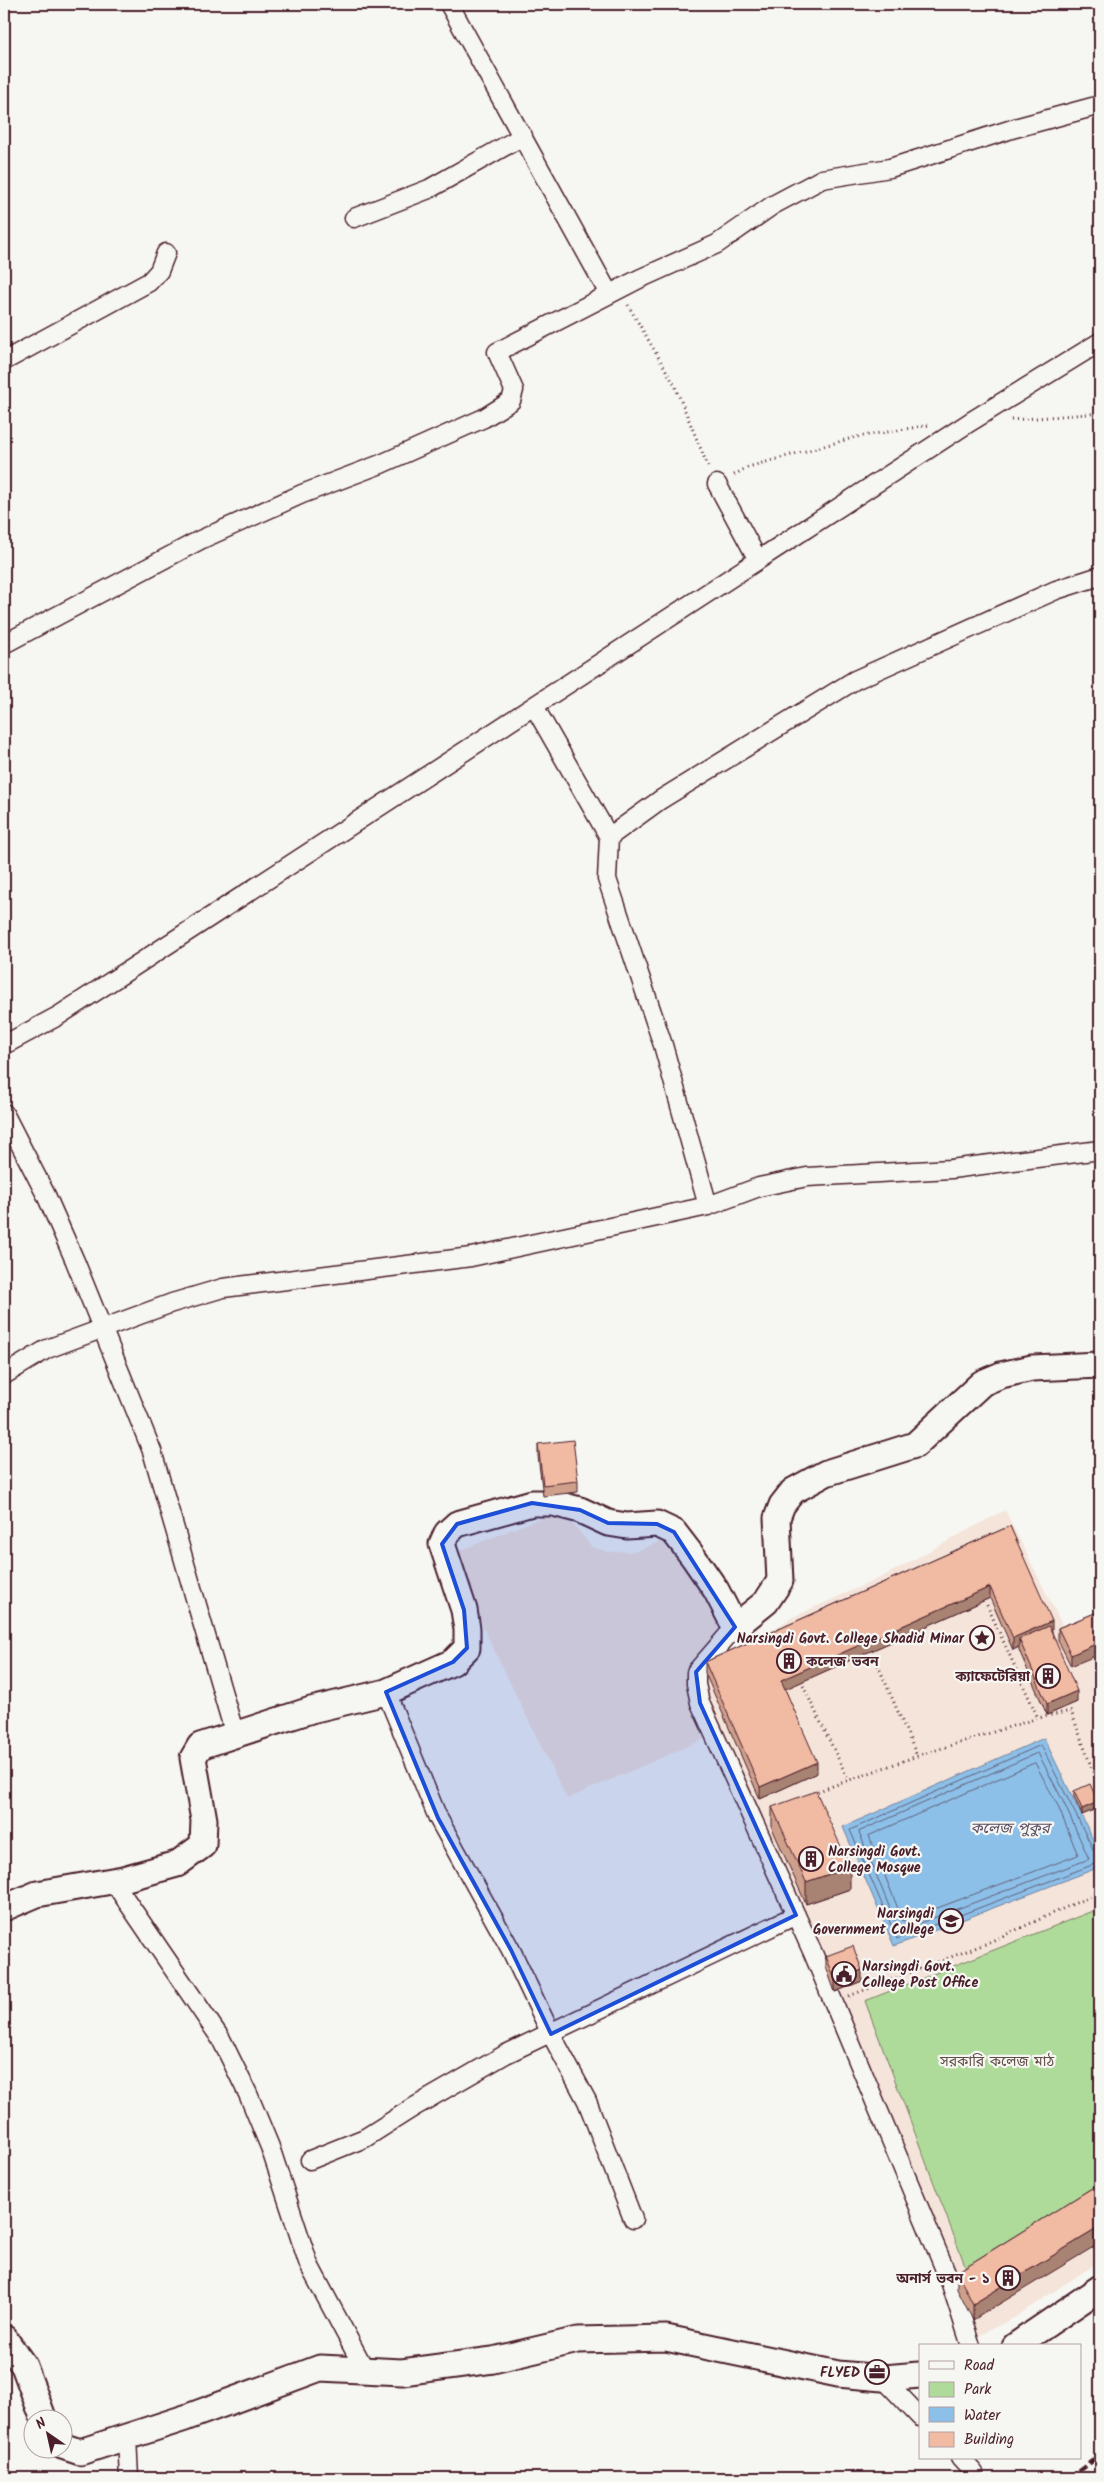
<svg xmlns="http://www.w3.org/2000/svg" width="1104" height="2482" viewBox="0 0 1104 2482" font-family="Kalam,'Noto Sans Bengali',sans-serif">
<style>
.built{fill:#f4e4da}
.green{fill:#aedb9a;stroke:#7c7d62}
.water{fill:#8cc0e9;stroke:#72809d}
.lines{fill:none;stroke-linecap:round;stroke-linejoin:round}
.shore{stroke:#645f77;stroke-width:1}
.street-casing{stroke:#4a1f2b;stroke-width:21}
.secondary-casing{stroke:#4a1f2b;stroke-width:29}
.path{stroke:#4a1f2b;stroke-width:3;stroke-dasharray:1 4;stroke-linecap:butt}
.street{stroke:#f6f6f2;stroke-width:18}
.secondary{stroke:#f6f6f2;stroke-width:25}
.rail{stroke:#4a1f2b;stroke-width:4;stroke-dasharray:8 4;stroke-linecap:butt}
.wall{fill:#cea08c;stroke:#4a1f2b}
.shaded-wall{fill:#a88272;stroke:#4a1f2b}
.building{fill:#f0baa3;stroke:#4a1f2b}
.marked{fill:#1d4ed8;fill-opacity:0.2;stroke:#1d4ed8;stroke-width:4;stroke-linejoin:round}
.labels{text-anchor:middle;stroke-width:4.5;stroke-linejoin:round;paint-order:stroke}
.poi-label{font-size:14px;font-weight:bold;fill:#4a1f2b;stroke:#f6f6f2;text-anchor:end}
.park-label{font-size:14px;fill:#634e47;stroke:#f6f6f2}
.water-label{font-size:15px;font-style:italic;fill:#5e4f64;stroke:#f6f6f2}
</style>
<rect width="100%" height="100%" fill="#f6f6f2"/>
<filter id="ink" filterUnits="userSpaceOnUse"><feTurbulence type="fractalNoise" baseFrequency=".02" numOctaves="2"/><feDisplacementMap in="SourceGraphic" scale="10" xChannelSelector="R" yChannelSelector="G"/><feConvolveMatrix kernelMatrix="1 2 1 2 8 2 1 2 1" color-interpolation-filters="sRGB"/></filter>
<g filter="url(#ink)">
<path class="built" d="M561,1510L592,1547L608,1552L636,1551L674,1536L722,1631L708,1648L697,1656L690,1664L687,1674L711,1736L567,1799L474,1609L451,1554Z
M1005,1510L1062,1625L1100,1611V2261L1012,2319L973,2338L711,1716L701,1673L793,1617L882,1577Z"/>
<path class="green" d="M1100,1908V2185L966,2268L865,2001Z"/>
<path class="water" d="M1044,1738L1100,1854V1867L894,1946L843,1827Z"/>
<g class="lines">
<path class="shore" d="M1038,1753L1063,1801L1089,1859L899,1931L859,1832Z
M1035,1763L1057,1804L1078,1855L903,1921L869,1836Z
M1100,1854L1094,1851L1041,1745L850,1830L897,1939L1100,1862"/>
<defs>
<path id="street" d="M449,4L609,294
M354,218L429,189L523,136
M4,361L149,282L159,271L166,253
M717,484L758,560
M4,644L200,540L302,494L381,464L484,418L511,401L514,390L497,352L639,279L717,244L773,205L822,179L890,168L1015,128L1100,105
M534,706L609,837
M4,1045L58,1016L970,422L1100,342
M4,1113L46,1195L75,1261L152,1451L235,1735
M708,1206L663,1045L607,879L609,837L660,800L855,680L1056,590L1100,576
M4,1375L47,1349L172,1303L223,1288L471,1257L708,1206L759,1187L807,1177L951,1169L1100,1150
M735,1627L696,1672V1684L700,1703L813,1953L951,2284L971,2346
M386,1692L438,1818L511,1950L551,2034L587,2101L633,2219
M113,1881L221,2039L248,2094L270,2147L309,2265L365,2370
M310,2160L365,2138L414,2107L506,2054L796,1915
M883,2378L920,2417
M127,2437L129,2478
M960,2458L974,2473"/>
<path id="secondary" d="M4,1908L37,1894L123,1879L177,1864L203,1845L204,1820L193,1758L200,1746L311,1710L386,1692L453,1662L467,1648V1629L464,1610L442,1544L447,1533L457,1524L532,1503H553L580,1510L608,1523L627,1526L657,1524L674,1532L694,1558L716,1590L735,1627L766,1602L780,1581L777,1518L782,1505L793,1491L826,1473L915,1445L982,1383L1001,1375L1032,1368L1100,1365
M4,2338L24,2366L44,2420
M1015,2346L1100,2288
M62,2446L80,2452L185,2418L320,2368L402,2372L493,2360L578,2340L666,2338L838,2374L883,2378L920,2375"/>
</defs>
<use href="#street" class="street-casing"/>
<use href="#secondary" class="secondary-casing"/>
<path class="path" d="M628,305L674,384L709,469
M1011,420L1100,413
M734,475L748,467L856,437L930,425
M987,1605L1038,1718
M874,1656L917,1756
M803,1686L848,1779
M813,1793L917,1756L1038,1718L1071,1711L1100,1791
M849,1996L985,1944L1100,1892"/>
<use href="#street" class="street"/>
<use href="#secondary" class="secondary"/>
<path class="rail" d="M1069,2478L1100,2455
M1097,2478L1100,2476"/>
</g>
<path class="wall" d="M538,1444L578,1481V1492L543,1496L538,1456Z
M1010,1526L1052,1632L1077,1702L1047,1715L1019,1650V1647L1013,1650L990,1598L785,1689L817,1773L760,1799L705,1673V1662Z
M1100,1611L1071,1666L1058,1640V1628Z
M1074,1791L1098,1808L1082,1815L1074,1797Z
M772,1807L850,1889L806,1904L772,1828Z
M826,1956L862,1981L835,1992L826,1967Z
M1100,2183L973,2320L957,2289V2272Z"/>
<path class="shaded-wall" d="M990,1587V1598L781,1691V1680Z
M1052,1621V1632L1022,1646L1019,1639V1647L1013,1650V1638Z
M1100,1642V1654L1071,1666V1655Z
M1077,1691V1702L1047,1715V1704Z
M817,1762V1773L760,1799V1787Z
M1098,1802V1808L1082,1815V1809Z
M850,1867V1889L806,1904V1882Z
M862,1970V1981L835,1992V1980Z
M1100,2227V2243L973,2320V2304Z"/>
<path class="building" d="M573,1440L578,1481L543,1485L538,1444Z
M1010,1526L1052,1621L1013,1638L990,1587L781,1680L817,1762L760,1787L705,1662Z
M1100,1611V1642L1071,1655L1058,1628Z
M1049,1626L1077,1691L1047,1704L1019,1639Z
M1090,1784L1098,1802L1082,1809L1074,1791Z
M816,1791L850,1867L806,1882L772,1807Z
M853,1946L862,1970L835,1980L826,1956Z
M1100,2183V2227L973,2304L957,2272Z"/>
</g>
<path class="marked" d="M532,1503L580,1510L608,1523L657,1524L674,1532L735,1627L696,1672L700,1703L796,1915L551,2034L511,1950L438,1818L386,1692L453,1662L467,1648L464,1610L442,1544L457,1524Z"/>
<defs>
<symbol id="sight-ring" viewBox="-11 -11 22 22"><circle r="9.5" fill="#f6f6f2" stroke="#4a1f2b" stroke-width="1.5"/><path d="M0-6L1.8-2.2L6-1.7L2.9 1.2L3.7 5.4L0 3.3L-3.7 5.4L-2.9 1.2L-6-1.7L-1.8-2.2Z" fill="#4a1f2b"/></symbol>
<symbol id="building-ring" viewBox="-11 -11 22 22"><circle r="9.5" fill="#f6f6f2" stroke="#4a1f2b" stroke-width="1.5"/><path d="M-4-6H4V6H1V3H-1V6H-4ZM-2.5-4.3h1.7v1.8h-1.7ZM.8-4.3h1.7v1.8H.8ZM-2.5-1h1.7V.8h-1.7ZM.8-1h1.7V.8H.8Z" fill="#4a1f2b"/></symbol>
<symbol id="university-ring" viewBox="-11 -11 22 22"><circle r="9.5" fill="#f6f6f2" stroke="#4a1f2b" stroke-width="1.5"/><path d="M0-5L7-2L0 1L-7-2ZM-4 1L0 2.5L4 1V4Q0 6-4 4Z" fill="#4a1f2b"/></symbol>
<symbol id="civic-ring" viewBox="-11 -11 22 22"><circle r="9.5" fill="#f6f6f2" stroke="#4a1f2b" stroke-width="1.5"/><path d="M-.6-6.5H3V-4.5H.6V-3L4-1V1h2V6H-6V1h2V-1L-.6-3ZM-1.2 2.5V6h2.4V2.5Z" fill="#4a1f2b"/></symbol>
<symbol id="office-ring" viewBox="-11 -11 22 22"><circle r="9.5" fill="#f6f6f2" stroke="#4a1f2b" stroke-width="1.5"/><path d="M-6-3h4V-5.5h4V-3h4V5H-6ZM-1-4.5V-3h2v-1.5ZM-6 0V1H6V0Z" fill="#4a1f2b"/></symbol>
</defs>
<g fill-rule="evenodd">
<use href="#sight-ring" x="968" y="1624" width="28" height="28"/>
<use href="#building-ring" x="775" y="1647" width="28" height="28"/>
<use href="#building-ring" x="1034" y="1662" width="28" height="28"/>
<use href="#building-ring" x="797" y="1845" width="28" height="28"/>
<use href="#university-ring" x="937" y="1907" width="28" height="28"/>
<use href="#civic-ring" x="830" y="1960" width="28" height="28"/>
<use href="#building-ring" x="994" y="2264" width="28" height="28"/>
<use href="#office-ring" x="863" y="2358" width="28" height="28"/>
</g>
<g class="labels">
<g class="poi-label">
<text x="964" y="1643">Narsingdi Govt. College Shadid Minar</text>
<text x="806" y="1666" text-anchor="start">কলেজ ভবন</text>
<text x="1030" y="1681">ক্যাফেটেরিয়া</text>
<text x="828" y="1856" text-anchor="start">Narsingdi Govt.<tspan x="828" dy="16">College Mosque</tspan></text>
<text x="934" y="1918">Narsingdi<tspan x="934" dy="16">Government College</tspan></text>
<text x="862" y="1971" text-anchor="start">Narsingdi Govt.<tspan x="862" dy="16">College Post Office</tspan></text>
<text x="990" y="2283">অনার্স ভবন - ১</text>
<text x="860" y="2377">FLYED</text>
</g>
<g class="park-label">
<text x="997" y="2066">সরকারি কলেজ মাঠ</text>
</g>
<g class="water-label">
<text x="1010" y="1833">কলেজ পুকুর</text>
</g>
</g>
<rect width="1104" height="2482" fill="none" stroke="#f6f6f2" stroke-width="20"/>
<rect x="10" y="10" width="1084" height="2462" fill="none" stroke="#4a1f2b" stroke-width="2" filter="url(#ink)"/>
<rect x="919" y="2344" width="162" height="115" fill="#f6f6f2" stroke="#b1a0a2"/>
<rect x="929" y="2361" width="25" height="8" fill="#f6f6f2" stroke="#b1a0a2"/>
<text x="964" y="2370" font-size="15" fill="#4a1f2b">Road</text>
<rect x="929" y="2382" width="25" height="15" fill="#aedb9a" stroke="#b1a0a2"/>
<text x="964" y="2394" font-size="15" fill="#4a1f2b">Park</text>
<rect x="929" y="2407" width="25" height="15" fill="#8cc0e9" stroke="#b1a0a2"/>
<text x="964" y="2420" font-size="15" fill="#4a1f2b">Water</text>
<rect x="929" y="2432" width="25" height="15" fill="#f0baa3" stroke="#b1a0a2"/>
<text x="964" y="2444" font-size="15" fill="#4a1f2b">Building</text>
<g transform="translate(48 2434) rotate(326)"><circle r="24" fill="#f6f6f2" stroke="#b1a0a2"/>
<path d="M0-4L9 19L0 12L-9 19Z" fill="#4a1f2b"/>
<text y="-8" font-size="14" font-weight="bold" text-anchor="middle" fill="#4a1f2b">N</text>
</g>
</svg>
